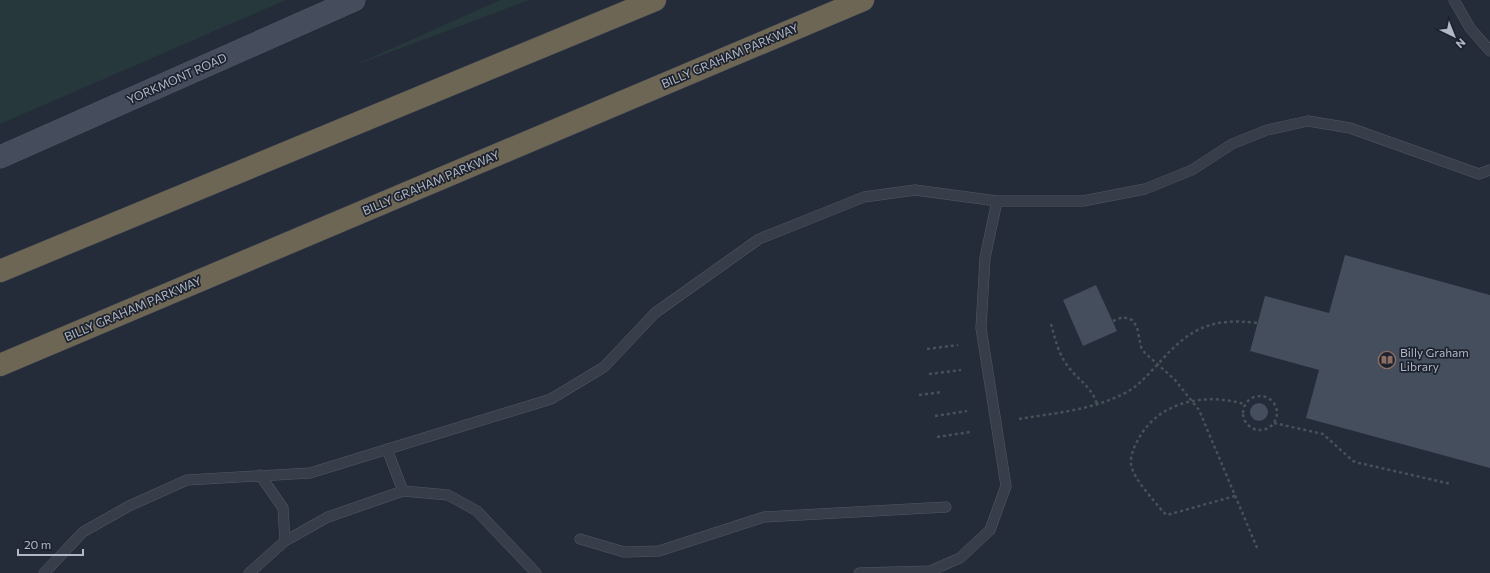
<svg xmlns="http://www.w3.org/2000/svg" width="1490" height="573" viewBox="0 0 1490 573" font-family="Commissioner,sans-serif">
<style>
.green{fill:#26383b}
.building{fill:#454e5d}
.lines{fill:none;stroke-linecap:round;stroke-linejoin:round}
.lane-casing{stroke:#525864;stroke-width:11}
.secondary-casing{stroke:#525864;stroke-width:23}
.highway-casing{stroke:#424854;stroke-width:23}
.path{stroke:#435357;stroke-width:2.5;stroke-dasharray:3 3;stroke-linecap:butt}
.lane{stroke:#373d49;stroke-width:10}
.secondary{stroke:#454c5c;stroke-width:22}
.highway{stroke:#6e6655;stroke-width:22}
.labels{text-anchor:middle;stroke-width:3.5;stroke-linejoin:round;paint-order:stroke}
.street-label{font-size:12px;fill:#b2b8c5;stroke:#1c222e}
.poi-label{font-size:12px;fill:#b2b8c5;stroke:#1c222e;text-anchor:start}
</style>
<rect width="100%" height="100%" fill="#242b39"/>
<path class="green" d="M0,0H286L0,124Z
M500,0H529L348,68Z"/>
<path class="building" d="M1345,255L1490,295V468L1306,418L1319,370L1250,351L1265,296L1329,313Z
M1096,285L1117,331L1083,346L1063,300Z
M1250 412a9 9 0 1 1 18 0a9 9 0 1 1-18 0Z"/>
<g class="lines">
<defs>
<path id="lane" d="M1454,0L1470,28L1490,51
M997,201H1083L1145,189L1192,170L1232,144L1267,130L1308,121L1350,128L1479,174L1490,170
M387,449L403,491
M260,475L283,508L285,541
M580,539L624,552L659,551L764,517L946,507
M44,573L83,532L129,506L187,480L310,473L551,399L604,367L655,313L759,239L864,197L915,190L997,201L985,258L981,328L1006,486L990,530L960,558L930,571L859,573
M249,573L285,541L328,517L403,491L448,495L477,511L536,573"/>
<path id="secondary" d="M0,157L354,0"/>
<path id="highway" d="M0,271L655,0
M0,365L863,0"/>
</defs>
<use href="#lane" class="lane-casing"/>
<use href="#secondary" class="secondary-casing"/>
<use href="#highway" class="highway-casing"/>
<path class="path" d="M1113,321L1123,317L1132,320L1137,327L1141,347L1145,353L1175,380L1199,410L1258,550
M1051,324C1055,338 1058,353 1067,365C1078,381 1090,384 1097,404
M927,349L958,345
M929,374L961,370
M919,395L942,392
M1243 413a17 17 0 1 1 34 0a17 17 0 1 1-34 0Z
M935,416L967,411
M1019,419C1054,413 1093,410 1125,393C1139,386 1148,374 1159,363C1189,329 1211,317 1257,323
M1274,423L1323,434L1353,461L1359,463L1451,484
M937,437L970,432
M1235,496L1167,515L1163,512C1154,500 1133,479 1131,464C1130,455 1135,445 1139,438C1160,400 1207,393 1244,404"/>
<use href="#lane" class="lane"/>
<use href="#secondary" class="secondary"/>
<use href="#highway" class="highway"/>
</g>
<defs>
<symbol id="library-ring" viewBox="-11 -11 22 22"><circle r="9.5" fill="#1c222e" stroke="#8d6e63" stroke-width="1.5"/><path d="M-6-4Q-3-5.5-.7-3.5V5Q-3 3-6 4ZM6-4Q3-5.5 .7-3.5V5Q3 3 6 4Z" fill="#8d6e63"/></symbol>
</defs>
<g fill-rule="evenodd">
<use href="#library-ring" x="1377" y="350" width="20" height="20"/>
</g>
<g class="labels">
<g class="street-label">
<text transform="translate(730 56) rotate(-23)" y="4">BILLY GRAHAM PARKWAY</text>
<text transform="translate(177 79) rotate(-24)" y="4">YORKMONT ROAD</text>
<text transform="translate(431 183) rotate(-23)" y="4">BILLY GRAHAM PARKWAY</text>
<text transform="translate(133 309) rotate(-23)" y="4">BILLY GRAHAM PARKWAY</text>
</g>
<g class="poi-label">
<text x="1400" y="357">Billy Graham<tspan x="1400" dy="14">Library</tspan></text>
</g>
</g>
<g transform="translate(1454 36) rotate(137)" stroke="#1c222e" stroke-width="3" paint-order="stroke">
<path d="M0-3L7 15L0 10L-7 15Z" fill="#b2b8c5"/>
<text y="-6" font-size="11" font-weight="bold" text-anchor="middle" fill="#b2b8c5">N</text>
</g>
<path d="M18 549v6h65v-6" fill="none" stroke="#b2b8c5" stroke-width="2"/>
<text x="24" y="549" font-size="12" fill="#b2b8c5" stroke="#1c222e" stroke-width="3" paint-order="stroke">20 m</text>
</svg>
